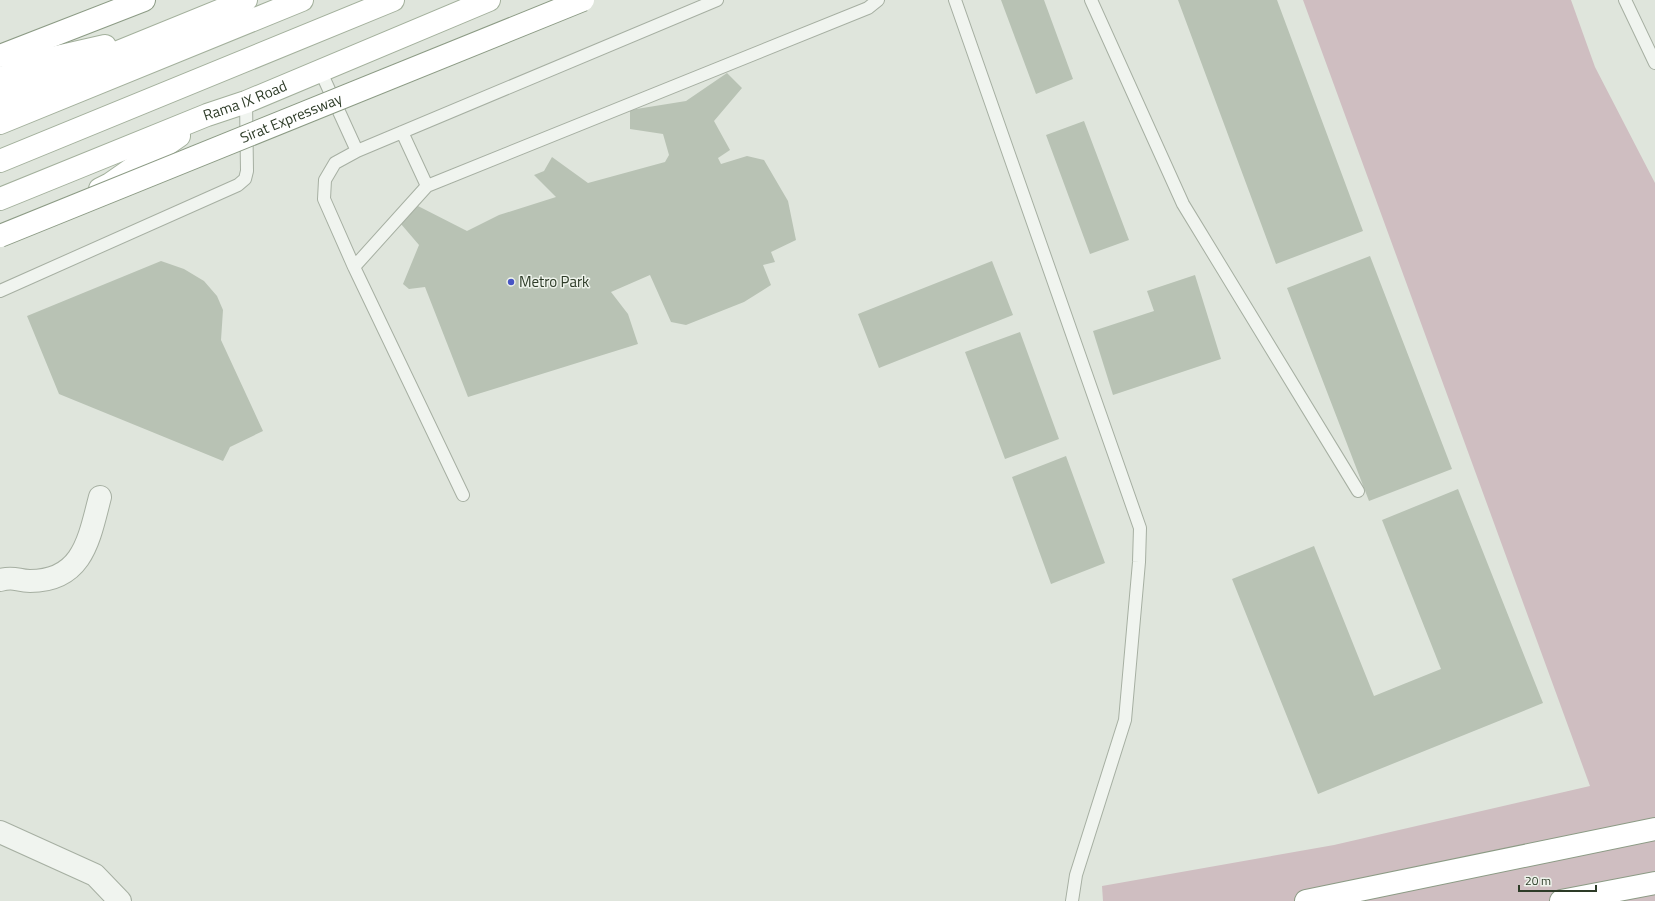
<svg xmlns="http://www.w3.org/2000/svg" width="1655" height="901" viewBox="0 0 1655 901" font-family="'Titillium Web',sans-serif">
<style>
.green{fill:#cfbec1}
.building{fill:#b8c2b4}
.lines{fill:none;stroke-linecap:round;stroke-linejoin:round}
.lane-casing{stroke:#a6afa2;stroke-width:14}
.street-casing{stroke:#a6afa2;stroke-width:24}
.primary-casing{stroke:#a3b09c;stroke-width:24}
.highway-casing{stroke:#8c9b85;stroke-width:24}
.lane{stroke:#f0f4ef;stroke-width:12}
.street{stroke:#f0f4ef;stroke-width:22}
.primary{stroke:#fff;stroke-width:22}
.highway{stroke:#fff;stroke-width:22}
.highway-bridge-casing{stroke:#8c9b85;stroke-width:24;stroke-linecap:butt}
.highway-bridge{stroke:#fff;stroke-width:22}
.poi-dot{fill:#4754c4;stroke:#eef3eb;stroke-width:1.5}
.labels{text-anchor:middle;stroke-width:3;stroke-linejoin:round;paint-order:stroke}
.street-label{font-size:15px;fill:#2d3b27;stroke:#eef3eb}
.poi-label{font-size:15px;fill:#2d3b27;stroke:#eef3eb;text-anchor:start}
</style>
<rect width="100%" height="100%" fill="#dfe5dc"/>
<path class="green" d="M1303,0H1571L1595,67L1655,183V901H1103L1102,886L1334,845L1590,786Z"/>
<path class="building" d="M1001,0H1044L1073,79L1036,94Z
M1178,0H1277L1363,231L1276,264Z
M727,73L742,88L714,121L730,150L718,158L721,164L747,156L764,160L788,201L796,240L771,252L775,262L763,265L771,285L744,302L686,325L671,322L650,275L611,292L628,314L638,344L468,397L425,287L409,289L403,284L419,245L401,224L416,205L467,231L499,215L556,197L534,175L544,171L552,157L588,183L665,162L669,155L663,134L630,129V110L686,101Z
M1084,121L1129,240L1090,254L1046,135Z
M1370,256L1452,469L1369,501L1287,288Z
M161,261L184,269L204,281L217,296L223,310L221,340L263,431L230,447L223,461L59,394L27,316Z
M992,261L1013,315L879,368L858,314Z
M1195,275L1221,359L1113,395L1093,331L1154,311L1147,291Z
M1020,332L1059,439L1005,459L965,352Z
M1066,456L1105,563L1051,584L1012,477Z
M1458,489L1543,703L1318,794L1232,579L1314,546L1374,696L1441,669L1382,520Z"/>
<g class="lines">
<defs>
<path id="lane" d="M955,0L1140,528L1139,562L1125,720L1076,875L1072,901
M1091,0L1183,204L1358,491
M1625,0L1655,63
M320,70L357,151
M402,132L427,186
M354,267L427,186L868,8L878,0
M0,291L238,185L245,179L247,171L246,102
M463,495L354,267L324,199L325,180L335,163L357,151L717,0"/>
<path id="street" d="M0,580C15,576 17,581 30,581C83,581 89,539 100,497
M0,832L95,875L120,901"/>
<g id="primary">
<path d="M0,79L48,59L105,46"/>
<path d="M0,100L246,0"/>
<path d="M0,123L302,0"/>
<path d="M0,161L393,0"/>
<path d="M100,189L110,184L179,136"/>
<path id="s1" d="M0,199L207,115L246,102L489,0"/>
</g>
<path id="highway" d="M0,56L144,0
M1306,901L1655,829
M1561,901L1655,883"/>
</defs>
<use href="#lane" class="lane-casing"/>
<use href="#street" class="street-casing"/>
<use href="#primary" class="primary-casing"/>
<use href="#highway" class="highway-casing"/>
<use href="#lane" class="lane"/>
<use href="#street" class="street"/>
<use href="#primary" class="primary"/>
<use href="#highway" class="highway"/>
<defs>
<g id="highway-bridge">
<path id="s2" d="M0,236L583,0"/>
</g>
</defs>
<use href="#highway-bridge" class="highway-bridge-casing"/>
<use href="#highway-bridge" class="highway-bridge"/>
</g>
<circle class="poi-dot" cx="511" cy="282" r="4"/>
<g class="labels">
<g class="street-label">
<text dy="5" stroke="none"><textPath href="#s1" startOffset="264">Rama IX Road</textPath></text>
<text dy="5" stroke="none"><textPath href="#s2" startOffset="314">Sirat Expressway</textPath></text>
</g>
<g class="poi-label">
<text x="519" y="287">Metro Park</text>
</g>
</g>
<path d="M1519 885v6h77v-6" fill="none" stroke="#2d3b27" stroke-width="2"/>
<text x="1525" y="885" font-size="12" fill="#2d3b27" stroke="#eef3eb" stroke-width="3" paint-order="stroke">20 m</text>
</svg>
